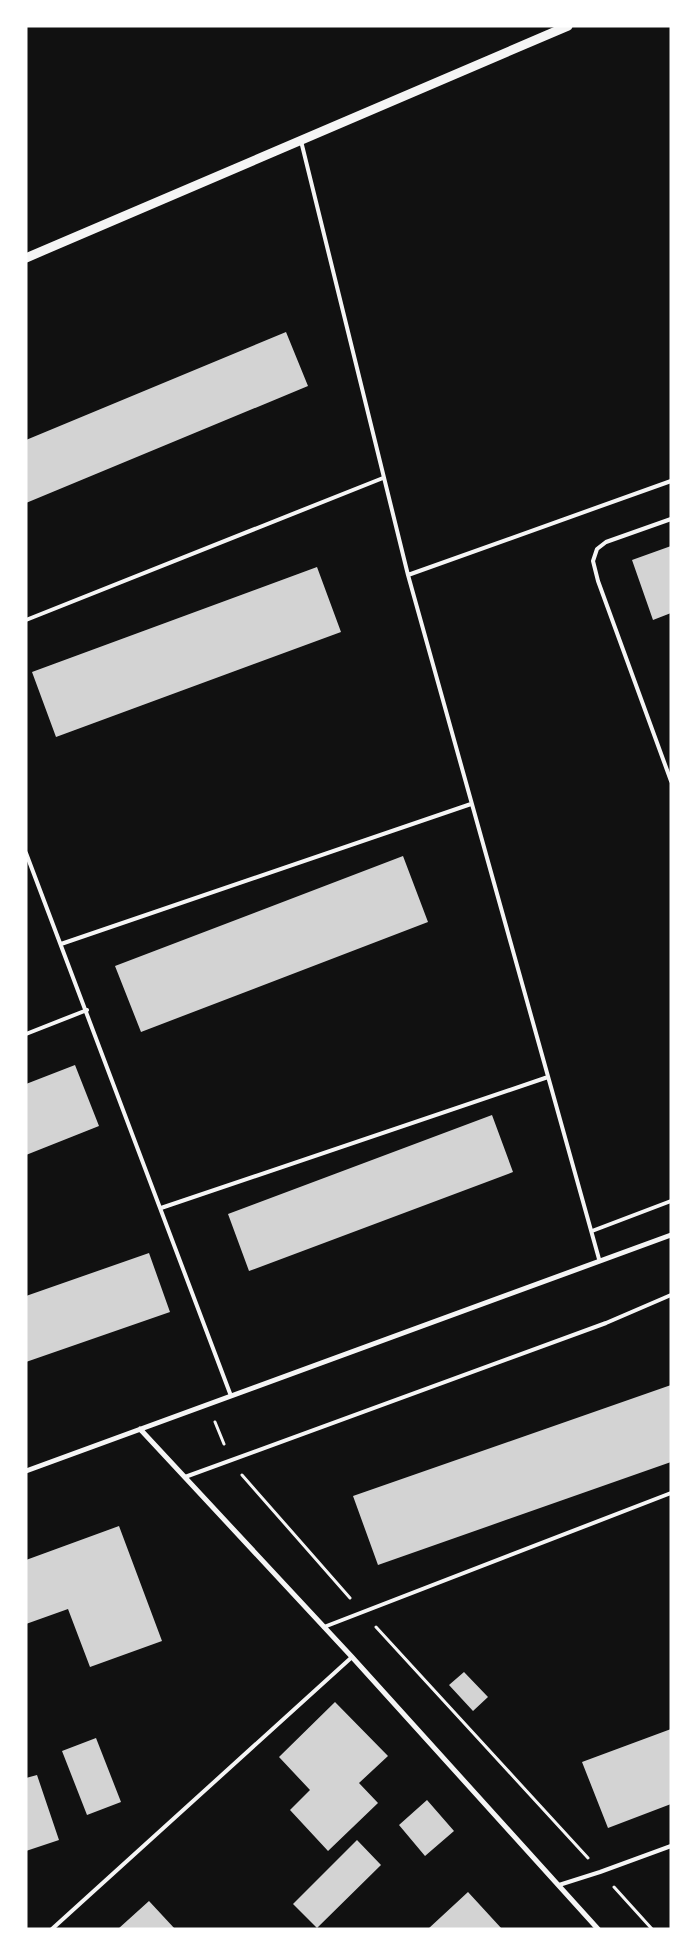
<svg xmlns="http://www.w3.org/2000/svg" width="697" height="1955" viewBox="0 0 697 1955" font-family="'Times New Roman',serif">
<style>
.building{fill:#d3d3d3}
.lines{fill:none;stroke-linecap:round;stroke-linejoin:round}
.path{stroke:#f5f5f5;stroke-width:3}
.service{stroke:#f5f5f5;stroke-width:4}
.minor{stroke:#f5f5f5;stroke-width:5}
.tertiary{stroke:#f5f5f5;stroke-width:9}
</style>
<rect width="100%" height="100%" fill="#111"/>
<path class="building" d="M286,332L308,386L26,503V440Z
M671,546V613L653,620L632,560Z
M317,567L341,632L56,737L32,672Z
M403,856L428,922L141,1032L115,966Z
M75,1065L99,1126L26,1155V1084Z
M492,1115L513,1172L249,1271L228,1214Z
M149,1253L170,1312L26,1362V1296Z
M671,1385V1462L378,1565L353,1496Z
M119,1526L162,1641L90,1667L68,1609L26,1624V1560Z
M464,1672L488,1697L473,1711L449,1685Z
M335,1702L388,1756L359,1783L378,1803L328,1851L290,1810L310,1790L279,1757Z
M671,1729V1804L608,1828L582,1762Z
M96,1738L121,1802L87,1815L62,1751Z
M37,1775L59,1840L26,1851V1778Z
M427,1800L454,1831L425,1856L399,1825Z
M357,1840L381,1865L317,1928L293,1904Z
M468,1892L502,1929H428Z
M149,1901L175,1929H118Z"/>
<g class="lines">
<path class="path" d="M215,1422L224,1444
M242,1475L350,1598
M376,1627L588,1858
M614,1887L652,1929"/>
<path class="service" d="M301,141L408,575L599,1259
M671,519L606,542L597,549L593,561L598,581L671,781
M408,575L671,481
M26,620L383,478
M26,853L231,1396
M61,944L471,804
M26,1034L87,1010
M161,1208L548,1077
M592,1231L671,1201
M185,1477L606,1323L671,1295
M324,1627L671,1493
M559,1885L600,1872L671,1846
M52,1929L352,1657"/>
<path class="minor" d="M140,1429L352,1657L598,1929
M26,1471L671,1235"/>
<path class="tertiary" d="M26,258L568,26"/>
</g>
<rect width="697" height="1955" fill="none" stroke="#ffffff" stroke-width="55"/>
</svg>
